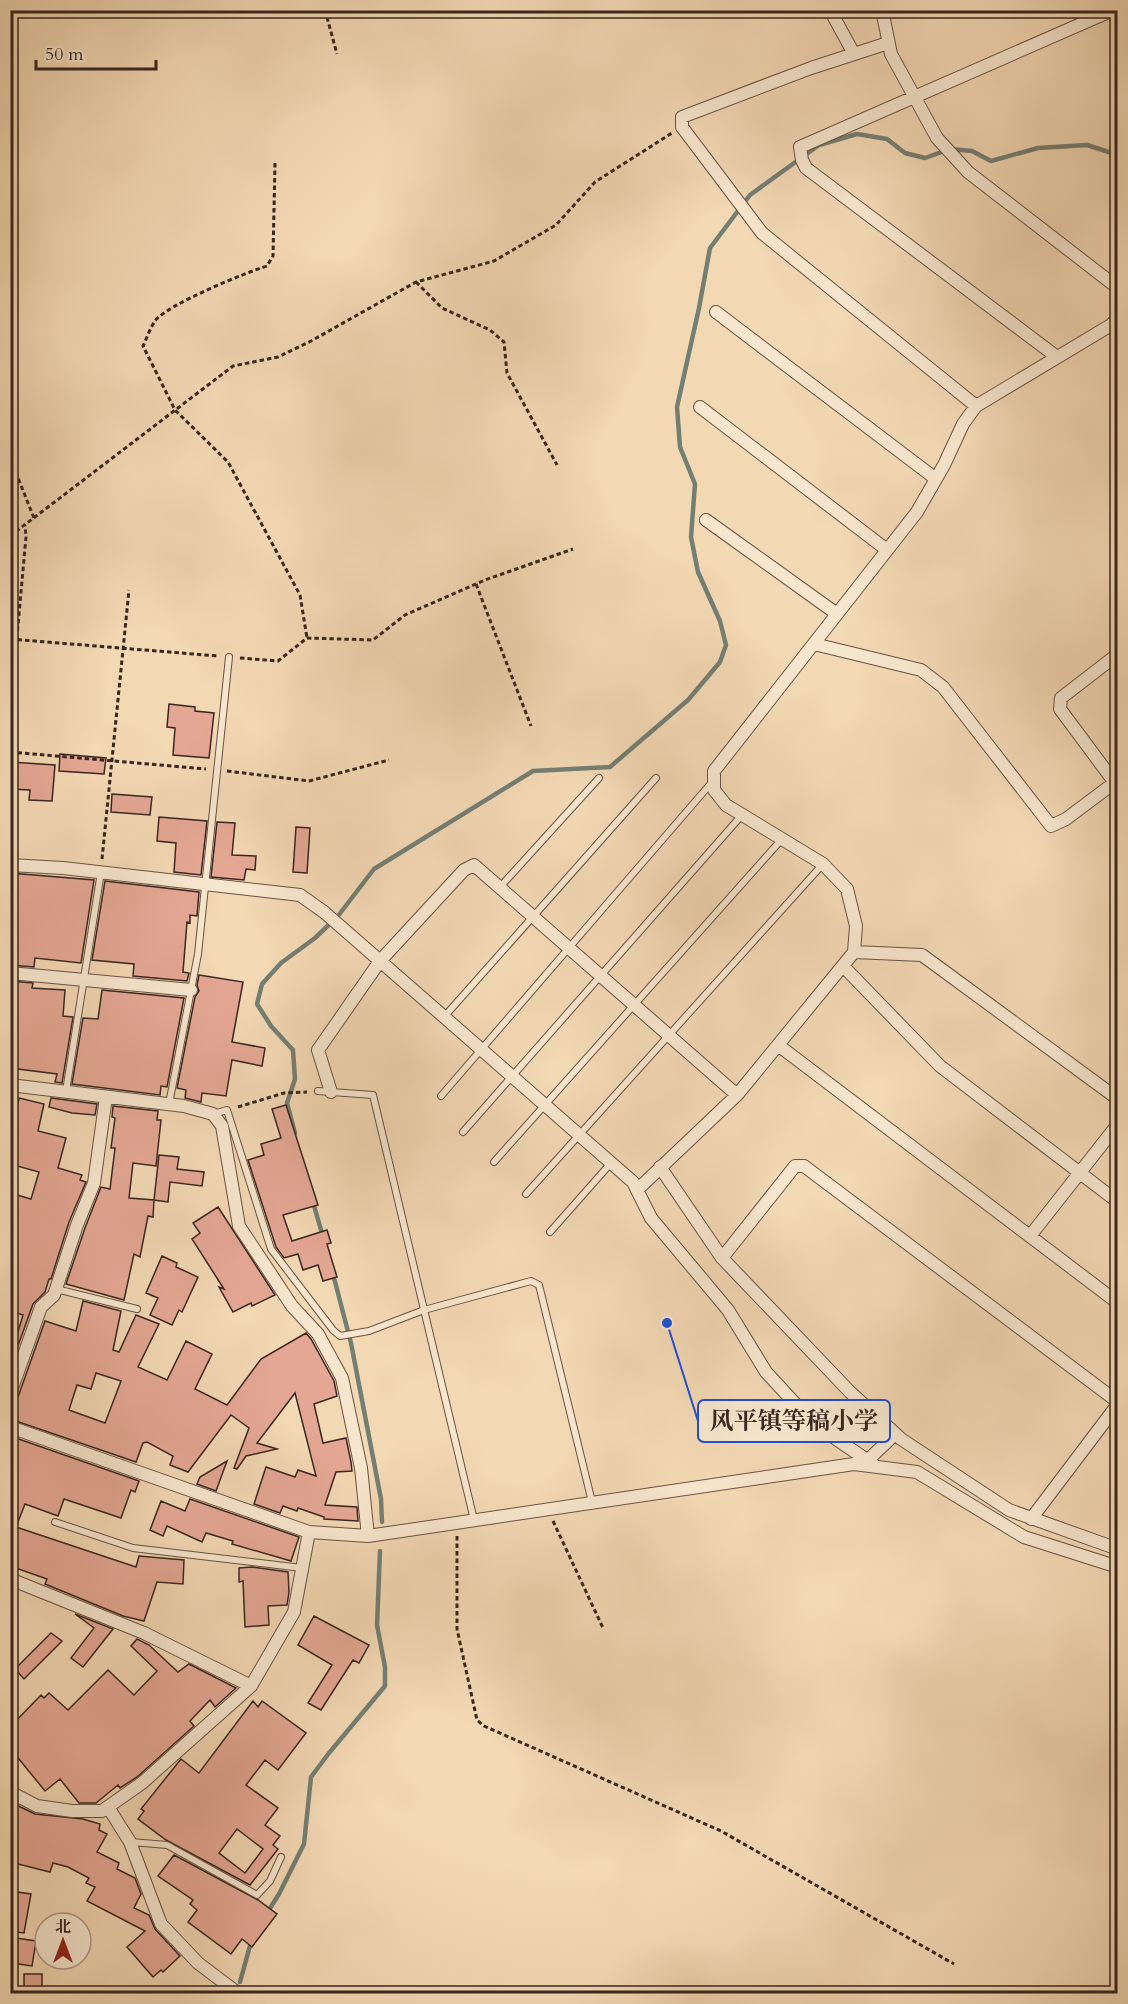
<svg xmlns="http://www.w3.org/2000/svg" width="1128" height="2004" viewBox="0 0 1128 2004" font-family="Cardo,'Noto Serif SC',serif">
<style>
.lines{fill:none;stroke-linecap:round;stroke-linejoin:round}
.stream{stroke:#747f74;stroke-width:4.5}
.building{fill:#e4a794;stroke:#39261f;stroke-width:1.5;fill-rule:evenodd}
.service-casing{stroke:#685244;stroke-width:8}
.minor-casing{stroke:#685244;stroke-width:14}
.path{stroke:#39261f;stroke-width:3;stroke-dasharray:4.5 3;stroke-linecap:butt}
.service{stroke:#f7e6ce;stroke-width:6}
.minor{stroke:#f7e6ce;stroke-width:12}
.leader{fill:none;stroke:#1d4ed8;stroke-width:2}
.callout-dot{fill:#1d4ed8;stroke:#f7e6ce;stroke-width:2}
.callout{fill:#f7e6ce;stroke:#1d4ed8;stroke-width:2}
.callout-label{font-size:24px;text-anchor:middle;font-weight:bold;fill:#39261f}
</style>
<rect width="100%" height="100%" fill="#f3d8b4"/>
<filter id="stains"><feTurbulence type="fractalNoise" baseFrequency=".00333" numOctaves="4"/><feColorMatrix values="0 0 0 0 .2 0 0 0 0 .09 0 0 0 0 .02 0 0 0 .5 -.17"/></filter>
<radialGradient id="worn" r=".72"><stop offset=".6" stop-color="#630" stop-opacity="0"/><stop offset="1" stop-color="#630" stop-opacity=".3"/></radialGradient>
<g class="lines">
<path class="stream" d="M295,1133L287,1103L295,1079L293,1050L271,1026L257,1004L262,984L281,963L315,938L338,916L374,869L533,771L610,767L688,700L720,662L726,645L720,621L698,572L691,537L695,484L680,447L677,407L699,308L710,248L750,195L819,145L857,134L887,139L905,153L925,158L950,149L972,151L991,161L1038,148L1087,145L1118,155
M313,1202L323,1237
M333,1274L351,1343L381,1499L382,1522
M267,1913L279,1894L304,1844L311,1777L329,1753L385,1686V1667L377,1625L380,1551
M240,1982L251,1942"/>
</g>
<path class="building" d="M169,704L195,707V711L214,713L209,758L173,755L175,728L167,727Z
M60,754L106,758L104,774L59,771Z
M11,762L55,765L52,801L29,800L30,790L10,789Z
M112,794L152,797L150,815L111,812Z
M159,817L207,821L201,875L174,872L176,843L157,841Z
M217,822L235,823L232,855L256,856L255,870L246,869L244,880L211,877Z
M296,827L310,828L307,873L293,872Z
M10,873L94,880L81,963L35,958L34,967L10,965Z
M105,881L199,892L197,916L190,915V923L187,922L183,972L189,973L187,981L133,976L134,964L92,960Z
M199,975L243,982L232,1042L265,1048L262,1066L232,1060L226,1096L202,1093L201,1102L185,1098L186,1090L177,1088L195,997L199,991L197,985Z
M10,981L33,983L32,988L65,990L63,1016L73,1017L62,1083L55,1082L57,1074L10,1068Z
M102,990L184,998L167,1087L161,1086L160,1095L72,1084L83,1018L98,1019Z
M19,1098L44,1104L38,1131L66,1138L58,1168L82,1175L80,1180L86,1182L69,1222L51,1279H49L45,1292L33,1304L10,1368V1348L13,1349L23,1315L10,1311V1193L31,1199L39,1172L10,1164V1138Z
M51,1098L97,1104L95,1115L72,1113L49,1107Z
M286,1105L318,1205L283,1215L292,1241L327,1230L331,1243L327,1244L337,1277L323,1281L318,1265L303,1270L298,1254L284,1258L276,1247L248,1160L264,1155L261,1144L281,1138L272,1109Z
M113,1106L158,1111L157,1120H161L156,1166L133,1163L129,1198L154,1200L153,1217L148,1216L140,1257L134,1254L124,1300L66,1284L85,1228L101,1187L110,1189L115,1148H111L115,1118L112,1117Z
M159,1155L179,1157L177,1169L204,1172L202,1186L170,1182L168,1202L154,1200Z
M218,1207L275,1295L252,1306L251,1303L233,1312L219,1287L224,1289L192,1239L200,1233L193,1223Z
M162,1256L177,1263L176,1267L198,1277L182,1312L179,1310L172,1325L150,1315L158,1298L146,1293Z
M83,1301L121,1311L113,1350L119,1352L136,1315L159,1324L138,1367L167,1380L186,1341L212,1354L195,1389L227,1405L261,1359L306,1333L311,1339L334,1381L337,1396L314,1404L323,1443L346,1438L351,1462L352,1471L336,1472L325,1505L357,1507L358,1521L324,1519V1517L298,1508L297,1511L283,1506L280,1513L254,1504L266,1467L295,1477L298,1470L316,1476L295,1393L257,1443L277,1449L246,1456L237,1469L234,1468L249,1428L231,1415L188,1472L170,1465L173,1456L147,1442L143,1443L136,1462L10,1419V1402L18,1397L45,1321L76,1331ZM96,1373L121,1381L105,1423L69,1410L77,1385L91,1389Z
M10,1436L139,1481L135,1492L131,1490L121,1518L64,1499L58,1516L25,1504L16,1527L136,1567L139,1556L184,1560L183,1584L157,1582L144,1621L123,1616L45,1584L47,1579L10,1566Z
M227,1461L216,1491L197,1484L200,1477Z
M190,1499L299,1537L291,1561L232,1544L233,1541L206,1533L202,1542L167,1526L163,1536L150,1530L161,1501L185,1511Z
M252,1567L288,1572L289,1592L287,1605L268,1606L269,1625L245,1627L243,1581L239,1582V1568Z
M75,1614L113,1629L83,1667L71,1658L94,1628Z
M314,1616L369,1645L359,1663L353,1660L321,1710L308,1703L332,1665L298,1645Z
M51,1633L62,1641L24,1679L15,1669Z
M137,1639L149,1645L178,1672L189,1664L236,1688L215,1707L210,1700L190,1721L194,1726L137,1777L120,1788L118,1785L96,1803H79L60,1779L45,1791L10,1748V1727L41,1695L44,1698L49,1693L68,1710L108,1670L134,1695L157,1671L131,1646Z
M253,1701L258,1707L262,1701L306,1733L278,1770L265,1760L246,1785L278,1808L265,1825L280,1836L273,1845L278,1849L250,1885L166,1840L138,1819L144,1811L141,1809L181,1759L199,1773ZM237,1829L263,1849L245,1873L219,1853Z
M10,1802L35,1814L83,1819L100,1824L99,1830L107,1834L97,1852L119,1863L117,1869L135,1878L141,1894L134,1908L149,1915L155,1929L180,1956L163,1972L161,1970L153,1977L127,1947L145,1931L87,1901L95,1887L86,1883L89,1878L68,1867L53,1863L50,1872L10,1862Z
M174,1855L258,1900L277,1914L252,1947L242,1939L231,1954L188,1922L197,1910L190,1904L193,1900L158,1876Z
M10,1891L31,1894L24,1933L10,1931Z
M16,1938L36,1941L32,1966L12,1963Z
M24,1974H42V1994H24Z"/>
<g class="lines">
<defs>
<path id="service" d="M500,887L599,778
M444,1017L656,778
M66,1091L101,872
M318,1091L373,1095L474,1520
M441,1096L713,781
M169,1104L198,954L229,657
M213,1114L227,1110L271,1249L333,1330L340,1336L369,1331L424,1310L531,1281L539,1285L592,1502
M463,1132L742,815
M494,1162L782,839
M526,1194L823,864
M550,1232L611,1163
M56,1289L137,1309
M55,1522L133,1548L302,1568
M131,1842L167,1845L257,1895L270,1881L281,1857"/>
<path id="minor" d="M830,10L854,54
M882,10L891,54L937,138L968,172L1118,288
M888,43L811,68L682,117V127L762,233L976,406
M716,312L936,479
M1057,357L806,168L802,160L800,147L1113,10
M700,407L887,550
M706,520L837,614
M814,644L921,670L943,687L1051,826L1066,819L1118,780
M1118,654L1061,698L1060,709L1118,787
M10,865L63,868L300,895L324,912L633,1182L651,1218L728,1310L766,1372L814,1424L873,1464
M854,952L922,955L1118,1099
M843,966L940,1066L1118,1202
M10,973L191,990
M778,1045L1118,1303
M10,1085L184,1106L213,1114L222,1126L239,1226L292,1306L318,1334L342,1378L361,1468L368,1536
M331,1092L318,1050L380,961L464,870L474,865L737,1095
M660,1167L722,1258L850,1392L901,1439L1009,1510L1118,1549
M637,1190L737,1095L854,952L856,926L847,889L823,864L726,805L714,790V771L917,512L944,465L963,424L976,406L1111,325L1118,318
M1030,1236L1118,1124
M722,1258L795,1166H804L1118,1402
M10,1394L41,1307L54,1295L77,1225L94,1183L106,1097
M10,1427L309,1532L368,1536L854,1464L917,1472L1024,1537L1118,1567
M867,1461L895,1434
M1031,1519L1118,1404
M10,1579L144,1633L251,1686
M10,1792L37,1806L72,1811H102L142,1783L251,1686L294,1612L309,1532
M108,1807L130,1842L161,1924L198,1963L239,1994"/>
</defs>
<use href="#service" class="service-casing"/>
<use href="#minor" class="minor-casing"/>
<path class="path" d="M325,10L337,54
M275,163L273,256L267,266C247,272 166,305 155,321C150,328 147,338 143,346L175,410L228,462L300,595L307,638
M416,282L442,308L490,330L504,342L507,373L557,465
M10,458L34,518
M10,536L233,366L278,357L311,341L416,282L494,261L556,225L595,182L672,133
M476,584L531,726
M10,639L218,656
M240,658L278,661L307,638L373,640L405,615L485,580L573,549
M10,713L26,537L25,525
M10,752L206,769
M227,771L309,781L389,760
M102,859L129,590
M238,1107L284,1093L307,1092
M553,1521L603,1628
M457,1536V1629L477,1720L484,1726L721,1831L954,1964"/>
<use href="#service" class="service"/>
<use href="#minor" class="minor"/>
</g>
<path class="leader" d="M667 1323L698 1421"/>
<circle class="callout-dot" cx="667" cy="1323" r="6"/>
<rect class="callout" x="698" y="1400" width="192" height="42" rx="6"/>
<g class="callout-label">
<text x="794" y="1429">风平镇等稿小学</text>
</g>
<rect width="1128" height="2004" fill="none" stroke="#f3d8b4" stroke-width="36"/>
<rect x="12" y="12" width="1104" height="1980" fill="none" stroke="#39261f" stroke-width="3"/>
<rect x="18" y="18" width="1092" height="1968" fill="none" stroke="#39261f" stroke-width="1.5"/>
<g transform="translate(63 1941)"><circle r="28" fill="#f7e6ce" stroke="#ab9988" stroke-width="1.5"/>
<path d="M0-4.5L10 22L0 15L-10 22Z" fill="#8f2418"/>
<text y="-9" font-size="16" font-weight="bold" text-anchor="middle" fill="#39261f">北</text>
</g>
<path d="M36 60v9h120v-9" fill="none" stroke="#39261f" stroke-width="3"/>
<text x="45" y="60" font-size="18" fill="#39261f" stroke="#f7e6ce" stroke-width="4.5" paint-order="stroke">50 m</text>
<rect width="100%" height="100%" filter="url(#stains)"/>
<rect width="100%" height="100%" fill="url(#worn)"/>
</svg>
